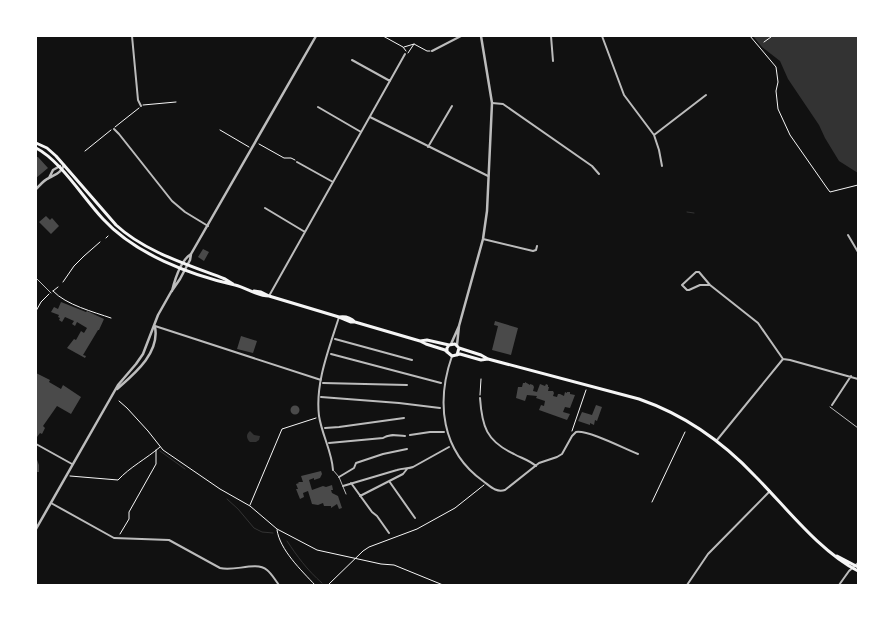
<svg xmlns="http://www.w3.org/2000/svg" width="894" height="621" viewBox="0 0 894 621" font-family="'Zilla Slab',serif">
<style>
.water{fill:#333}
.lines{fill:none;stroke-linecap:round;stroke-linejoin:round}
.stream{stroke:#333;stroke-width:1}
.building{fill:#4a4a4a}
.path{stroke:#f5f5f5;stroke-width:1}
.service{stroke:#bcbcbc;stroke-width:1}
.minor{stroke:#bcbcbc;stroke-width:2}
.tertiary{stroke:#bcbcbc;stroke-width:2.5}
.secondary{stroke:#f5f5f5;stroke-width:3}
</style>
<rect width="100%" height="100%" fill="#111"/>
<path class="water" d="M753,36H858V173L839,161L825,138L819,125L788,79L780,61L762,47Z
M250,431L254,435L260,436L259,440L256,442H250C246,438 246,434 250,431Z"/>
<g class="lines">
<path class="stream" d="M687,212L694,213
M160,451L185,469
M227,499L238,509L254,528L262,532L273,533
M287,541C297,556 307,570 322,583"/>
</g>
<path class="building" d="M36,157H38L48,168L36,178Z
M46,216L50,220L52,218L59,226L51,234L39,222Z
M203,249L209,252L204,261L198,257Z
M61,302L86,312L87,311L104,319L99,330H98L83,355L86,356L85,358L67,348L74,339L76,340L81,331L84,333L87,328L77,322L75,326L72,324L74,321L65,317L62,322L59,320L60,318L58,317L59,315L51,312L54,307L58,309Z
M495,321L518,328L511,355L492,350L498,326L494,325Z
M241,336L257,341L253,353L237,349Z
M36,373L50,380L49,382L61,389L63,385L81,397L71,414L57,406L43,426L45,428L42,434L40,433L37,437H36Z
M525,382L530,385V384L533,385L534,387L533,391L537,392L540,384L545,386L546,384L548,385V387H549L548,391H553L554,393L553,396L557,397L558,394H560L564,396L565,392L567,393V392H570V394L575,395L570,408L565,407L563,412L570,414L567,420L539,410L541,405L544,406L545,401L536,398L537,396L527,395L525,401L516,398L518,387H522L523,383H525Z
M596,405L602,407L597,421L595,420L594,425L590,423V425L578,421L582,412L592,415Z
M290.5 410a4.5 4.5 0 1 1 9 0a4.5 4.5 0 1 1-9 0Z
M36,457L39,465V472H36Z
M321,471L322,474L320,478L314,480V478L309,480L312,490L323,486L326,487L332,485L333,490H331L332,493L338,496L342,508L339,509L337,504L331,508V506H324L323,503L318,505L312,504L308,491L303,493L304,497L300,499L296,489H298L296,484L299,483L298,482H303L301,476Z"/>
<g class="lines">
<path class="path" d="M383,36L403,47L406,51
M750,36L776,67L778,82L776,91L778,109L790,135L827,188L830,192L858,185
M764,42L771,37
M404,47L414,44L427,51H430
M408,53L414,44
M143,105L176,102
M115,127L139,108
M220,130L249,147
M259,144L284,158H291L295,160
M85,151L111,130
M106,238L108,236
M63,282L74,266L84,256L100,242
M53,291C66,305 94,312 111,318
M53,291L58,287
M36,311L41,302L49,294
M480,395L481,379
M119,401L127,408L148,431L163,450L220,489L250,506L277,529L317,550L381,564L394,565L443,585
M572,431L586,390
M70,476L118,480C130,467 146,459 160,447
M652,502L685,432
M250,505L282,429L316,418
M277,530C280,550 301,570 315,585
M120,534L129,519V512L156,464V450
M328,585L363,551L369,547L417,529L455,508L484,485"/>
<path class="service" d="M36,278L51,293
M830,407L858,428
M333,470L339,477L346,494"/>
<path class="minor" d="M132,36L138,100L141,106
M551,36L553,61
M602,36L624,95L654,135L659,150L662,166
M432,51L461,36
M352,60L390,81
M492,103L503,104L592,166L599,174
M318,107L361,132
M370,117L488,176
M114,129L119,134L172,201L185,212L208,226
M654,135L706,95
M428,147L452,106
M297,162L333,182
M265,208L305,232
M848,235L858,252
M483,239L533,251L536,250L537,246
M710,285H700L689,290H687L682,285L696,272H699L710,285L758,323L783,359
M269,296L405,54
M155,326L321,380
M335,339L412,360
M331,354L441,383
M452,356C436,402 441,451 483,481C490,486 496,493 505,490L539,463L557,457L562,454L572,436L576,432C589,430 625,449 638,454
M783,359L790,360L858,379
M323,383L407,385
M321,397L399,403L440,408
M480,398C482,426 486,441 514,454C521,458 529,460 536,466
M832,405L851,376
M325,428L339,427L404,418
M410,435L430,432H444
M717,440L783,359
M329,443L383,438C390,433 398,436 405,436
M36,444L72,464
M333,470C332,452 322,435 319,416C315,383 329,349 339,317
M339,477L354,468L356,463L383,454L407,449
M389,481L415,518
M351,483L372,512L377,516L389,533
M343,486L397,470C403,468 408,469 413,467L449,447
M360,496L403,474L407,469
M51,503L114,538L169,540L220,568C234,572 256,561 267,570C272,574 275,580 279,585
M687,585L708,554L770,491
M839,585L849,571L858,563"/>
<path class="tertiary" d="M49,178L53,170L60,166
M36,189C40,185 44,180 49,178C56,174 61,173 64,165
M172,291C175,279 180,261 191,254L316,36
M451,344L459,326
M457,345L459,326L483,239L487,211L492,103L481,36
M117,389C134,374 160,353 155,327
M36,529L118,385L136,364L143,354L158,315L171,292L180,279L190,260L191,254"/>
<path class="secondary" d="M36,143L47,148L56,156L116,225C145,252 189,265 225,279L233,284
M36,148C60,160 84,199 103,219C135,254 190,275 235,285C247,288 257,296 269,296
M254,291L261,292L269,296L339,317L351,322H355L420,341L426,344L445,350L452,356L460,354L481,360L488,359
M339,317C345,316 351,318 355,322
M420,341L427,340L449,345
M459,348L481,355L488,359L639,399C685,415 722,441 755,476C786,507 819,551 858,571
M447,352V348L449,345L455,344L459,348L457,355
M837,556L858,567"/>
</g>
<rect width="894" height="621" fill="none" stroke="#ffffff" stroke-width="74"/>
</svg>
